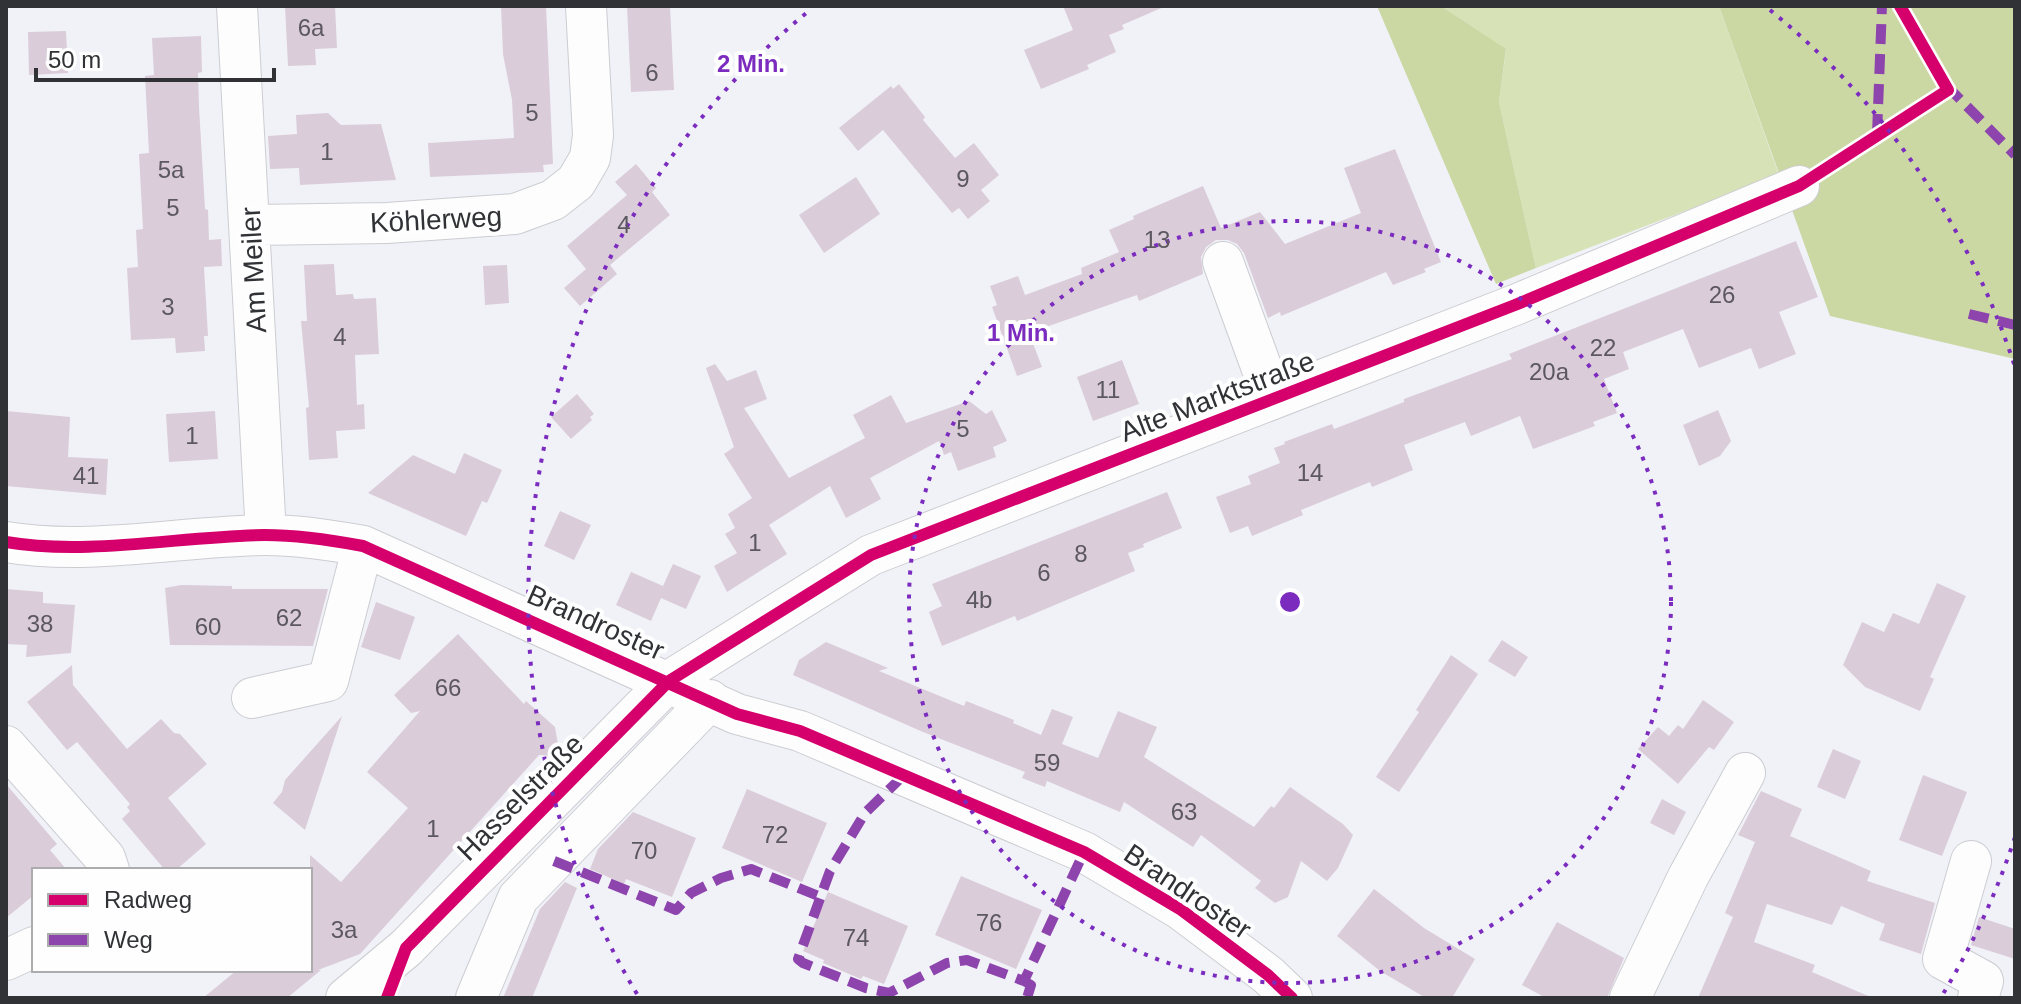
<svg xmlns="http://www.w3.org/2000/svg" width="2021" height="1004" viewBox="0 0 2021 1004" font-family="Helvetica,sans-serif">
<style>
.green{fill:#d7e3b7}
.forest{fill:#cbd8a4}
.building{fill:#dbccda}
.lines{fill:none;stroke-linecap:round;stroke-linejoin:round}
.minor-casing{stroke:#cccdd1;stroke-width:42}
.minor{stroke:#fdfdfe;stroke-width:40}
.quiet{stroke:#8e44ad;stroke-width:10;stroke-dasharray:20 10;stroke-linecap:butt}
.cycleway-casing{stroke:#fefefe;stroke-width:17}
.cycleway{stroke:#d6006c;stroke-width:12}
.ring{fill:none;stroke:#7b2cbf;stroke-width:4;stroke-dasharray:4 8}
.labels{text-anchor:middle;stroke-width:8;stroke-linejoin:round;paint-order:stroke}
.number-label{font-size:24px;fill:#5c585f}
.street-label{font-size:28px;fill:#313236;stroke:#fefefe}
.centre{fill:#7b2cbf;stroke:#fefefe;stroke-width:4}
.ring-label{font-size:24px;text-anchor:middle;font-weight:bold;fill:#7b2cbf;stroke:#fefefe;stroke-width:8;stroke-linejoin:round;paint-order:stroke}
</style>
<rect width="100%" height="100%" fill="#f0f2f8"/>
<path class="green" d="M1441,6H1719L1779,175L1536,268L1499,102L1506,50Z"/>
<path class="forest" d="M1377,6H1441L1506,49L1499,102L1536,268L1496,284Z
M1719,6H2015V359L1830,316Z"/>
<path class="building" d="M285,6H335L337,48L315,49L316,65L288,66Z
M501,6H546L553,164L543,165L544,172L430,177L428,143L514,138L512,100L503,54Z
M627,6H670L674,90L631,92Z
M1063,6H1166L1122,25L1124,29L1109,35L1116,52L1087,65L1089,69L1041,89L1024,50L1073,30Z
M66,31L68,73L29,75L28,32Z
M201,36L202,72L198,73L199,107L205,209L208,210L209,240L221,239L222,266L204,267L208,336H204L205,351L176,353L175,338L131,340L127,268L138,267L136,230L143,229L139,154L149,153L145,76L154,75L152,38Z
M899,84L925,117L923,120L955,158L974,143L999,175L981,190L990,201L968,219L959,208L952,213L883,130L858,151L839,128L891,86L893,89Z
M328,113L341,125L381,124L396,180L300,185L299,168L270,169L268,136L297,134L296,115Z
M1395,149L1441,262L1424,269L1426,272L1393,285L1386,272L1281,316L1280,312L1268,318L1244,253L1237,244L1228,240H1216L1206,247L1201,257L1203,274L1139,301L1137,295L1029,333L1042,367L1017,376L992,307L997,305L990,286L1018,276L1025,295L1082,274L1081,268L1119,252L1109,230L1134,219L1133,216L1203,186L1221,228L1260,212L1285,244L1361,213L1344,168Z
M636,164L656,188L652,192L670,215L610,265L617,274L580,306L564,288L586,269L567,246L627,195L615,182Z
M856,177L880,214L824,253L799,215Z
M1796,241L1818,297L1779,312L1796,354L1759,369L1751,348L1699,368L1683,329L1623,352L1629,369L1604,379L1617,413L1593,422L1595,426L1533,449L1520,416L1471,436L1465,422L1404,445L1413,470L1372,487L1370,482L1301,510L1303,515L1252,536L1248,526L1230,533L1216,497L1251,484L1248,476L1280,463L1274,448L1285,444L1284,442L1332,424L1334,429L1404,402V399L1512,359L1509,354Z
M334,264L336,295L353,294L354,299L376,298L379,354L355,355L357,405L364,404L365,429L336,431L338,458L309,460L306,408L309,407L301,321H307L304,265Z
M507,265L509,303L485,305L483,266Z
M1122,360L1139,404L1093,421L1077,377Z
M715,364L727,381L756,370L767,399L744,408L789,478L865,438L853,415L891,395L906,423L969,401L986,414L992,410L1007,441L993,447L996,457L958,471L951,452L944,455L939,441L870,478L881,499L846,518L830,486L769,525L787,554L727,592L714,566L737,553L725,534L735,528L728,514L752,498L724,454L734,447L706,368Z
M577,394L594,414L590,417L592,420L571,439L551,417Z
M1718,410L1731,441L1720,456L1699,466L1683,425Z
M6,411L70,417L68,457L108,459L106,495L6,486Z
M215,411L218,459L169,462L166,414Z
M464,453L502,470L487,503L482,501L466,536L368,493L413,455L455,474Z
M1167,492L1182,528L1143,544L1144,547L1128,553L1135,571L1017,621L1015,616L942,646L929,612L942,606L932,584Z
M560,511L591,525L574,560L544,546Z
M673,564L701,576L686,609L661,598L651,621L616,605L631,572L663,586Z
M1937,583L1966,596L1930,677L1934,679L1920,711L1865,687L1843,665L1862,622L1884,632L1893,613L1919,624Z
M181,585L232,586V589H328L313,646L170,645L165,588Z
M6,589L43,592V603L75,605L71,653L26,657L27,645L6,644Z
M376,602L415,617L400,660L361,647Z
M458,634L524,704L526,701L555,727L560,756L539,755L360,954L318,970H321L287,998H203L237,970H310V855L341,882L408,808L367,772L420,711L411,713L394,695Z
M1502,640L1528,657L1515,677L1488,661Z
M826,642L888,668L879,671L964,706L966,701L1014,720L1013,723L1041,735L1052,709L1073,717L1062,744L1098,758L1118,711L1157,727L1144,757L1254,827L1271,806L1274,808L1290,787L1343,824L1353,835L1338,868L1327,881L1301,861L1288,897L1275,903L1255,888L1261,881L1201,835L1193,847L1124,802L1120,812L1047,781L1045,787L1022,778L1025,772L923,732L793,675L799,660Z
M1451,655L1478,674L1399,792L1376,777L1419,712L1416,710Z
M72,665L73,685L127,749L161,719L174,733L180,734L207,764L168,798L206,844L176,870H165L122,819L130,811L127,807L130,804L77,742L67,750L27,702Z
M1703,700L1734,722L1714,750L1709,747L1678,784L1638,749L1658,727L1669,736L1678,725L1683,729Z
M342,716L305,830L273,803L282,792L285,780Z
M1833,749L1861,761L1845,799L1817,787Z
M1923,775L1967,792L1942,856L1899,840Z
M6,784L57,844L50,850L67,870H34V895L6,918Z
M747,789L827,823L802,882L722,848Z
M1761,791L1802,809L1790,836L1871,871L1867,881L1935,903L1921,954L1879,940L1885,924L1841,906L1832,925L1767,904L1754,942L1815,965L1812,972L1873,998H1698L1733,917L1725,913L1755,842L1738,835Z
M1662,799L1686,812L1674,835L1650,823Z
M633,812L696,838L672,897L626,879L624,884L590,869L598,849Z
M961,876L1042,910L1016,969L935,935Z
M565,882L577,888L532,998H503L540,909Z
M1374,889L1424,928L1475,959L1452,998H1426L1380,971L1337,936Z
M828,892L908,926L884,984L863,976L861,979L823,963L824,960L803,951Z
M1979,917L2015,929V959L1971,945Z
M1557,922L1624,958L1607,998H1546L1522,985Z"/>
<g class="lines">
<defs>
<path id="minor" d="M237,6L266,535
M251,225L387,223L515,214L553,200L576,182L590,158L593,135L586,6
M1223,262L1273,399
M6,542C89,556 181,536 265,535C298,535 331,540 363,546L737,714L800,731L1084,852L1180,909L1268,975L1292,998
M252,698L328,681L363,546
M6,746L105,858L109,870
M1971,861L1943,959L1983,981L1978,998
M6,960L34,947
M346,998L406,948L669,681L871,555L1515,305L1799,186
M476,998L518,898L710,700
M1630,998L1688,877L1745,773"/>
</defs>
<use href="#minor" class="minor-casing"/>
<use href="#minor" class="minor"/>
<path class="quiet" d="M1946,85L2015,155
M1877,134L1882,6
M1969,314L2015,325
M903,776L865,813L830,871L798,959L803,963L866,988L889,993L947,963L967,960L1024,981L1084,852
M554,861L676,910L691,893L721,878L751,869L821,897
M1024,981L1031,985L1027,998"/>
<defs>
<path id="cycleway" d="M6,542C89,556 181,536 265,535C298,535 331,540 363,546L737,714L800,731L1084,852L1180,909L1268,975L1292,998
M387,998L406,948L669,681L871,555L1515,305L1799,186L1948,90L1900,6"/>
</defs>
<use href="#cycleway" class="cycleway-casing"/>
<use href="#cycleway" class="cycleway"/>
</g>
<g class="ring">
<circle cx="1290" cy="602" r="381"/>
<path d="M2015 837A762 762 0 0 1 1943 994M637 994A762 762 0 0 1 810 10M1770 10A762 762 0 0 1 2015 367"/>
</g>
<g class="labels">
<g class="number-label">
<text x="311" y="36">6a</text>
<text x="652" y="81">6</text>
<text x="532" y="121">5</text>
<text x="327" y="160">1</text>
<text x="171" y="178">5a</text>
<text x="963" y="187">9</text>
<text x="173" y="216">5</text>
<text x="624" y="233">4</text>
<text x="1157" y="248">13</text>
<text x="1722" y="303">26</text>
<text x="168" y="315">3</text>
<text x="340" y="345">4</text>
<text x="1603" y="356">22</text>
<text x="1549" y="380">20a</text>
<text x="1108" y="398">11</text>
<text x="963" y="437">5</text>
<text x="192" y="444">1</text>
<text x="1310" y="481">14</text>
<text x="86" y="484">41</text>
<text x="755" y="551">1</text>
<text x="1081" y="562">8</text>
<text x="1044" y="581">6</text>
<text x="979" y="608">4b</text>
<text x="289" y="626">62</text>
<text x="40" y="632">38</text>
<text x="208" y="635">60</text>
<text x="448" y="696">66</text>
<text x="1047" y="771">59</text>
<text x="1184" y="820">63</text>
<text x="433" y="837">1</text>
<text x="775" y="843">72</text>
<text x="644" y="859">70</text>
<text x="989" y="931">76</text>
<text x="344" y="938">3a</text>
<text x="856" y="946">74</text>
</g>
<g class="street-label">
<text transform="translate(436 219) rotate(-3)" y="10">Köhlerweg</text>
<text transform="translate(253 270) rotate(-93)" y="10">Am Meiler</text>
<text transform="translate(1217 396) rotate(-21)" y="10">Alte Marktstraße</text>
<text transform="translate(596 622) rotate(24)" y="10">Brandroster</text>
<text transform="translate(520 797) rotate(-45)" y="10">Hasselstraße</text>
<text transform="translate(1188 891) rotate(34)" y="10">Brandroster</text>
</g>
</g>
<circle cx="1290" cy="602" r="12" class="centre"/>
<g class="ring-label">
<text x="751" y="72">2 Min.</text>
<text x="1021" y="341">1 Min.</text>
</g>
<rect width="2021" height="1004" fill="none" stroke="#313236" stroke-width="16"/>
<rect x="32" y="868" width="280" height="104" fill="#fefefe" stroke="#acacae" stroke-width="2"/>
<rect x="48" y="894" width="40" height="12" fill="#d6006c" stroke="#acacae" stroke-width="2"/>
<text x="104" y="908" font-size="24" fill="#313236">Radweg</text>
<rect x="48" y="934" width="40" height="12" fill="#8e44ad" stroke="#acacae" stroke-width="2"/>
<text x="104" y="948" font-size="24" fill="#313236">Weg</text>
<path d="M36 68v12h238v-12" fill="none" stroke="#313236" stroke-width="4"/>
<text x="48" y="68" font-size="24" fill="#313236" stroke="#fefefe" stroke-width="6" paint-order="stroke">50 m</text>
</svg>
